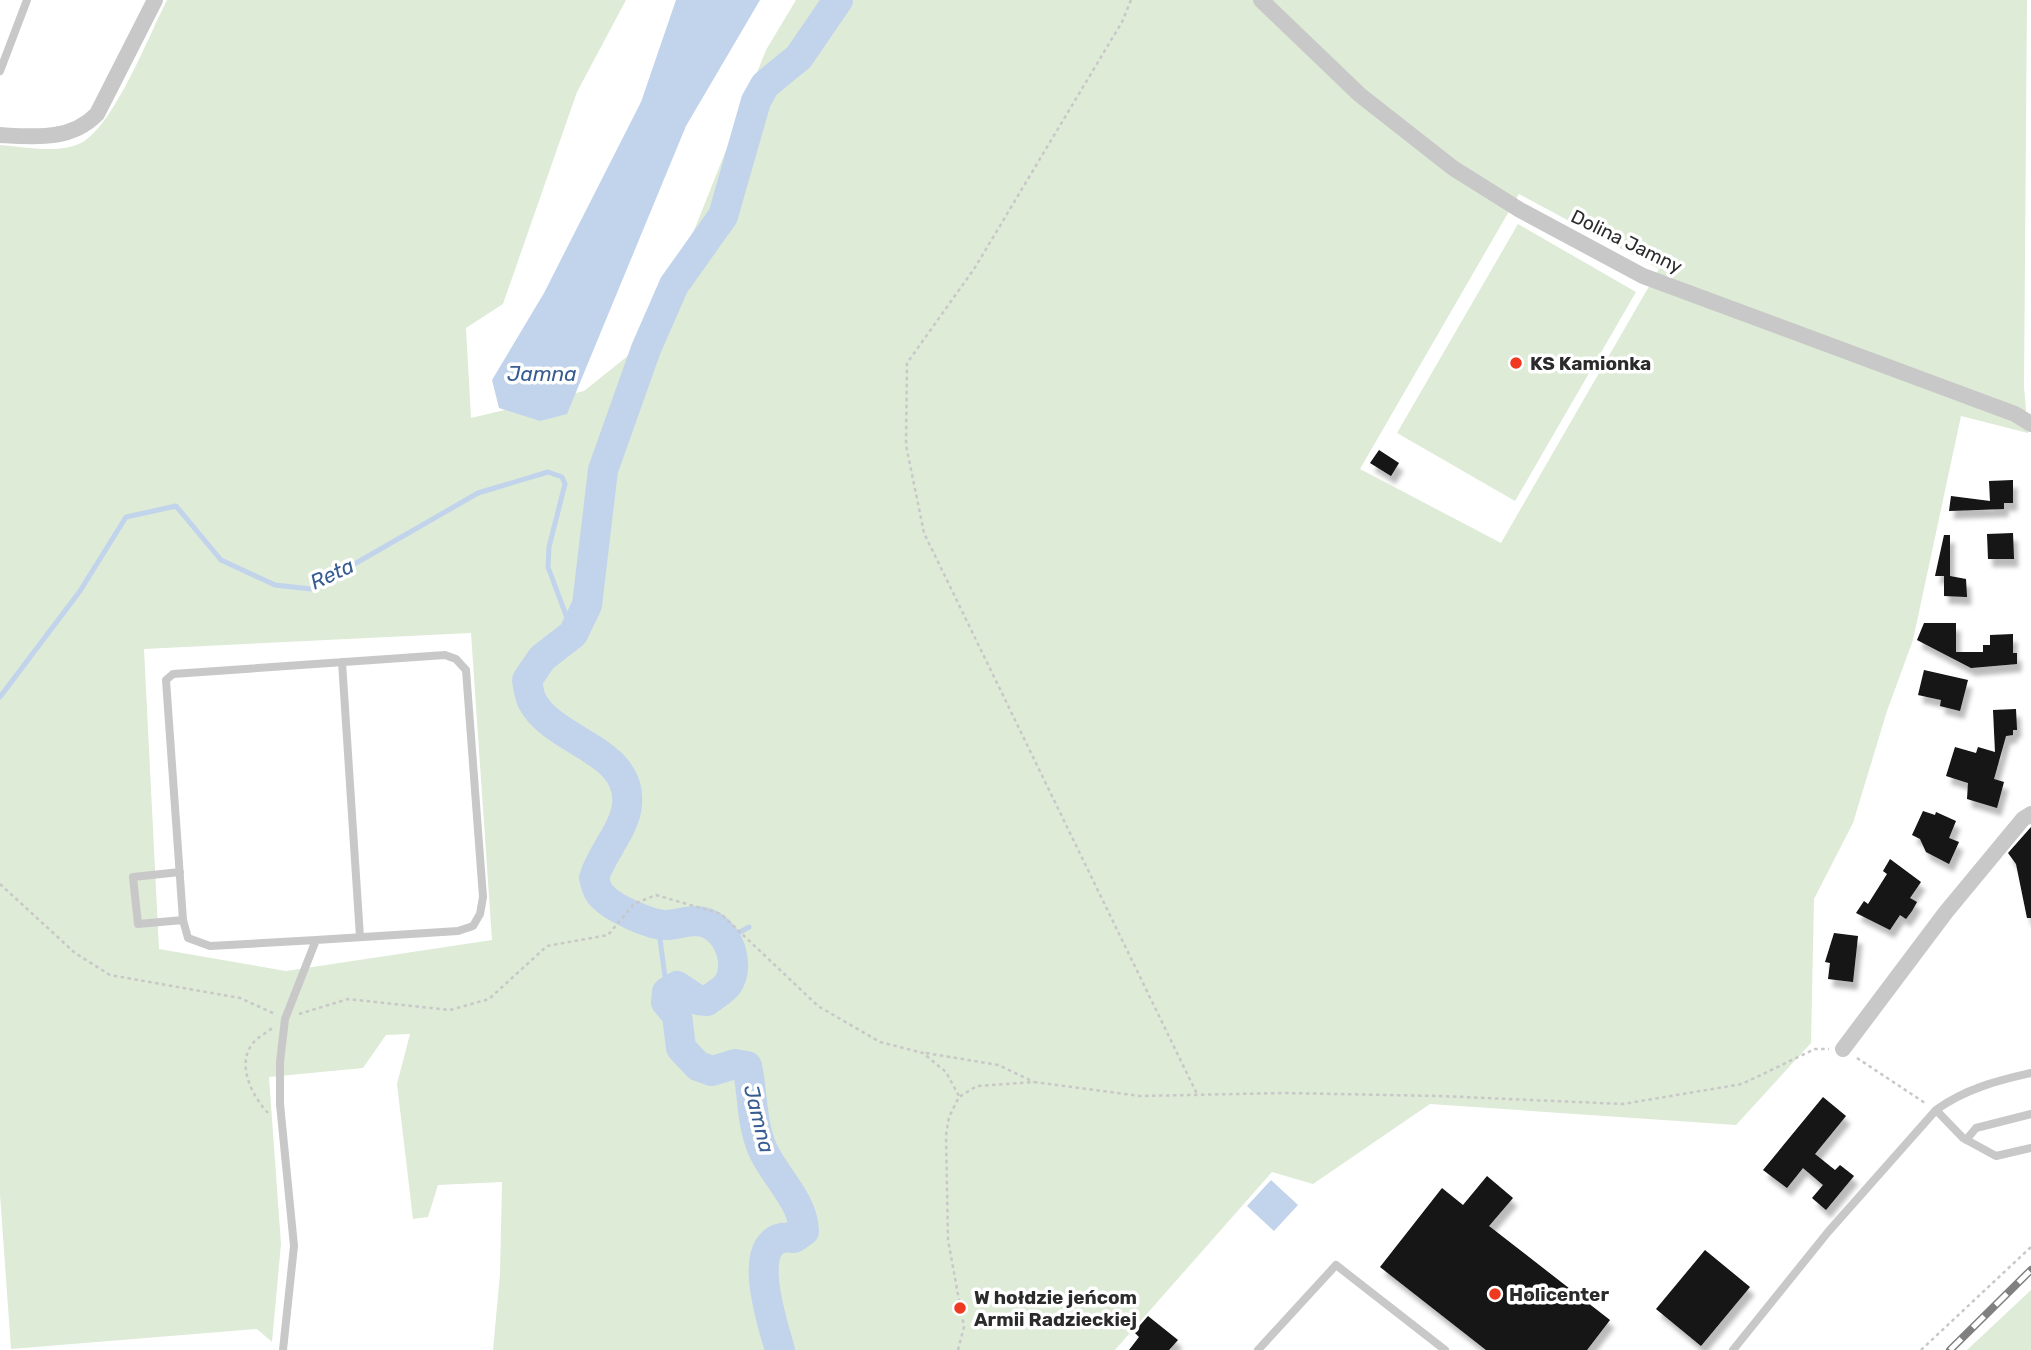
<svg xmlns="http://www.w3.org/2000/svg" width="2031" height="1350" viewBox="0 0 2031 1350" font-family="Rubik,sans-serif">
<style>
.green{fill:#deebd7;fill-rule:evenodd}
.water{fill:#c2d3ec}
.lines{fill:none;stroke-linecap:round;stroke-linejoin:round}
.stream{stroke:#c2d3ec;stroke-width:5}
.river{stroke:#c2d3ec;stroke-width:30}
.building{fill:#121212;filter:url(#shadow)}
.path{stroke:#c8c8c8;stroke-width:2.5;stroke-dasharray:3.5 3.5;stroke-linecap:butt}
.service{stroke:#c8c8c8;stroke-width:8}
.minor{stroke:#c8c8c8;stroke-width:16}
.rail-casing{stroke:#808080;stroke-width:8}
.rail{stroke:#fff;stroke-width:5;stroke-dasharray:16;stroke-linecap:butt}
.poi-dot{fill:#ef3a21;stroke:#fff;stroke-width:2.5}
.labels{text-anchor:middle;stroke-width:7;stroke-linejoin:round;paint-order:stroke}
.street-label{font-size:19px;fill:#2b2b2b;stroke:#fff}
.poi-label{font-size:19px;font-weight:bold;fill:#2b2b2b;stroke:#fff;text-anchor:start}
.water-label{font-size:21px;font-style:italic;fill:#365c91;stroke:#fff}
</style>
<defs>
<filter id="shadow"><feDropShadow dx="4.5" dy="8" stdDeviation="2" flood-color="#0004"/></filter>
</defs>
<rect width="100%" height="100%" fill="#fff"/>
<path class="green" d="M167,0H626L577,92L503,304L466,328L471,418L584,391L634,351L695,228L766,50L796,0H2027L2024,387L2028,433L1961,416L1913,640L1887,711L1853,823L1814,899L1811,1043L1736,1125L1430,1104L1313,1184L1272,1172L1115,1350H493L500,1274L502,1182L438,1185L428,1217L413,1219L397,1084L410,1034L386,1035L363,1068L269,1077L281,1244L272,1342L257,1329L11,1349L0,1195V145C24,147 59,154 81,143C114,126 149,35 167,0ZM1519,194L1659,269L1501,543L1360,469ZM471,633L492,940L286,971L159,949L144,649Z
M1518,224L1636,292L1515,501L1397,433Z
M2031,1290V1350H1967Z"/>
<path class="water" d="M676,0H760L686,126L567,414L540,421L499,408L492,380L544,293L641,102Z
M1271,1180L1298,1205L1274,1231L1247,1206Z"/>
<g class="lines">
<path class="stream" d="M0,697L80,591L126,517L176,506L221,560L275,585L311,589L478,493L548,472L562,477L565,484L549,547L548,567L573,634
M658,924L667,992
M726,940L749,927"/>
<path class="river" d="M780,1350C773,1325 740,1230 794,1238L804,1231C803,1200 773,1175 762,1148C751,1121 753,1093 747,1066L735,1064L712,1071L698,1066L681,1048L677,1015L666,1002L667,992L677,986L698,1000L707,1001C713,996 723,991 728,984C740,965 730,934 709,924C695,917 682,924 667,925C652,926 613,908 603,897C597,892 596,885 594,878C601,853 625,830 627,804C632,749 554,743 532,701C529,695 528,686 527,680L542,658L573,634L587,605L603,470L646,349L674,285L723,216L756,101L765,85L799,57L838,0"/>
</g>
<path class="building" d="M1379,450L1399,463L1391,476L1370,463Z
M2013,480V503H2004V509L1949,511L1951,496L1990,501L1989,481Z
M2013,533L2014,559H1988L1987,534Z
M1944,535H1950V576L1966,579L1967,597L1944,596V576H1950H1935Z
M1924,623H1956V652H1983V645H1990V635L2013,634V653H2017V664L1971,668L1917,640Z
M1924,670L1968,680L1960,711L1940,706L1941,700L1918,695Z
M2016,709L2017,730H2013V735L2006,736L1994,779L2004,782L1997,808L1967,799L1968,783L1946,776L1955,747L1976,753L1978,747L1995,752L1993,710Z
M1923,811L1935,815L1936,812L1956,821L1949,838L1959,842L1949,864L1926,852L1920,839L1912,835Z
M2031,827V918H2027L2016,864L2008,853Z
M1890,859L1921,882L1910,898L1917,902L1912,911L1906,919L1900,915L1890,930L1856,913L1864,901L1868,904L1887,874L1883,871Z
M1834,933L1858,936L1853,982L1828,979L1830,963L1825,962Z
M1823,1097L1846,1116L1815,1154L1835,1170L1840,1165L1854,1176L1826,1210L1812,1198L1823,1185L1803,1168L1787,1188L1763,1170Z
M1487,1176L1513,1198L1489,1226L1610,1320L1587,1350H1486L1380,1267L1442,1188L1463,1205Z
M1705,1250L1750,1287L1701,1346L1656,1309Z
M1148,1316L1178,1340L1169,1350H1129L1139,1337L1134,1332Z"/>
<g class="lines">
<path class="path" d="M1131,0L1122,22L974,269L907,363L906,445L924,533L1197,1094
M0,884L75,953L110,975L240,998L273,1013
M299,1014L348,999L450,1010L489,999L547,946L608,935L634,904L656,895L721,914L818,1006L880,1042L923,1053L946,1072L959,1096
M926,1053L998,1065L1034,1082
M1857,1058L1925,1103
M268,1113C252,1096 235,1063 254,1042C258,1037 267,1033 272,1028
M958,1350L964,1327L948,1240L946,1135L949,1117L959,1097L977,1086L1034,1082L1140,1096L1284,1093L1440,1096L1623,1104L1742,1084L1815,1049H1829
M1921,1350L2031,1247"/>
<path class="service" d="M0,71L27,0
M342,662L360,937
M180,872L133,877L138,924L183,920
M1936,1110L1963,1138L1996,1156L2031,1148
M1966,1140L1976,1128L2031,1114
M283,1350L294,1246L280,1104V1062L285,1019L316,940L210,946L188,938L183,920L166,680L173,674L445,655L456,659L466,670L483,897L480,914L473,926L458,931L316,940
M1258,1350L1336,1265L1445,1350
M1733,1350L1828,1232L1936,1110C1965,1089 1996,1081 2031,1073"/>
<path class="minor" d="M1261,0L1360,95L1453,168L1520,210L1643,276L2015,414L2031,424
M0,135C35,137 71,141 97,114L155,0
M1843,1049L1946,912L2023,819L2031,814"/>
<defs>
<path id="rail" d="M1950,1350L2031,1270"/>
</defs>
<use href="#rail" class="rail-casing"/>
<use href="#rail" class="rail"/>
</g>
<g class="poi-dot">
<circle cx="1516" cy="363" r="7"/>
<circle cx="1495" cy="1294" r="7"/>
<circle cx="960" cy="1308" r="7"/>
</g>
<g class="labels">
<g class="street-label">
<text transform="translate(1627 241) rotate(26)" y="7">Dolina Jamny</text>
</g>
<g class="poi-label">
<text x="1530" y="370">KS Kamionka</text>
<text x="1509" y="1301">Holicenter</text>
<text x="974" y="1304">W hołdzie jeńcom<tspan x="974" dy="22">Armii Radzieckiej</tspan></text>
</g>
<g class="water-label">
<text x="542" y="381">Jamna</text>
<text transform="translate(332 574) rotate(-25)" y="7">Reta</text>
<text transform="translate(759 1119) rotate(76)" y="7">Jamna</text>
</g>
</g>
</svg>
